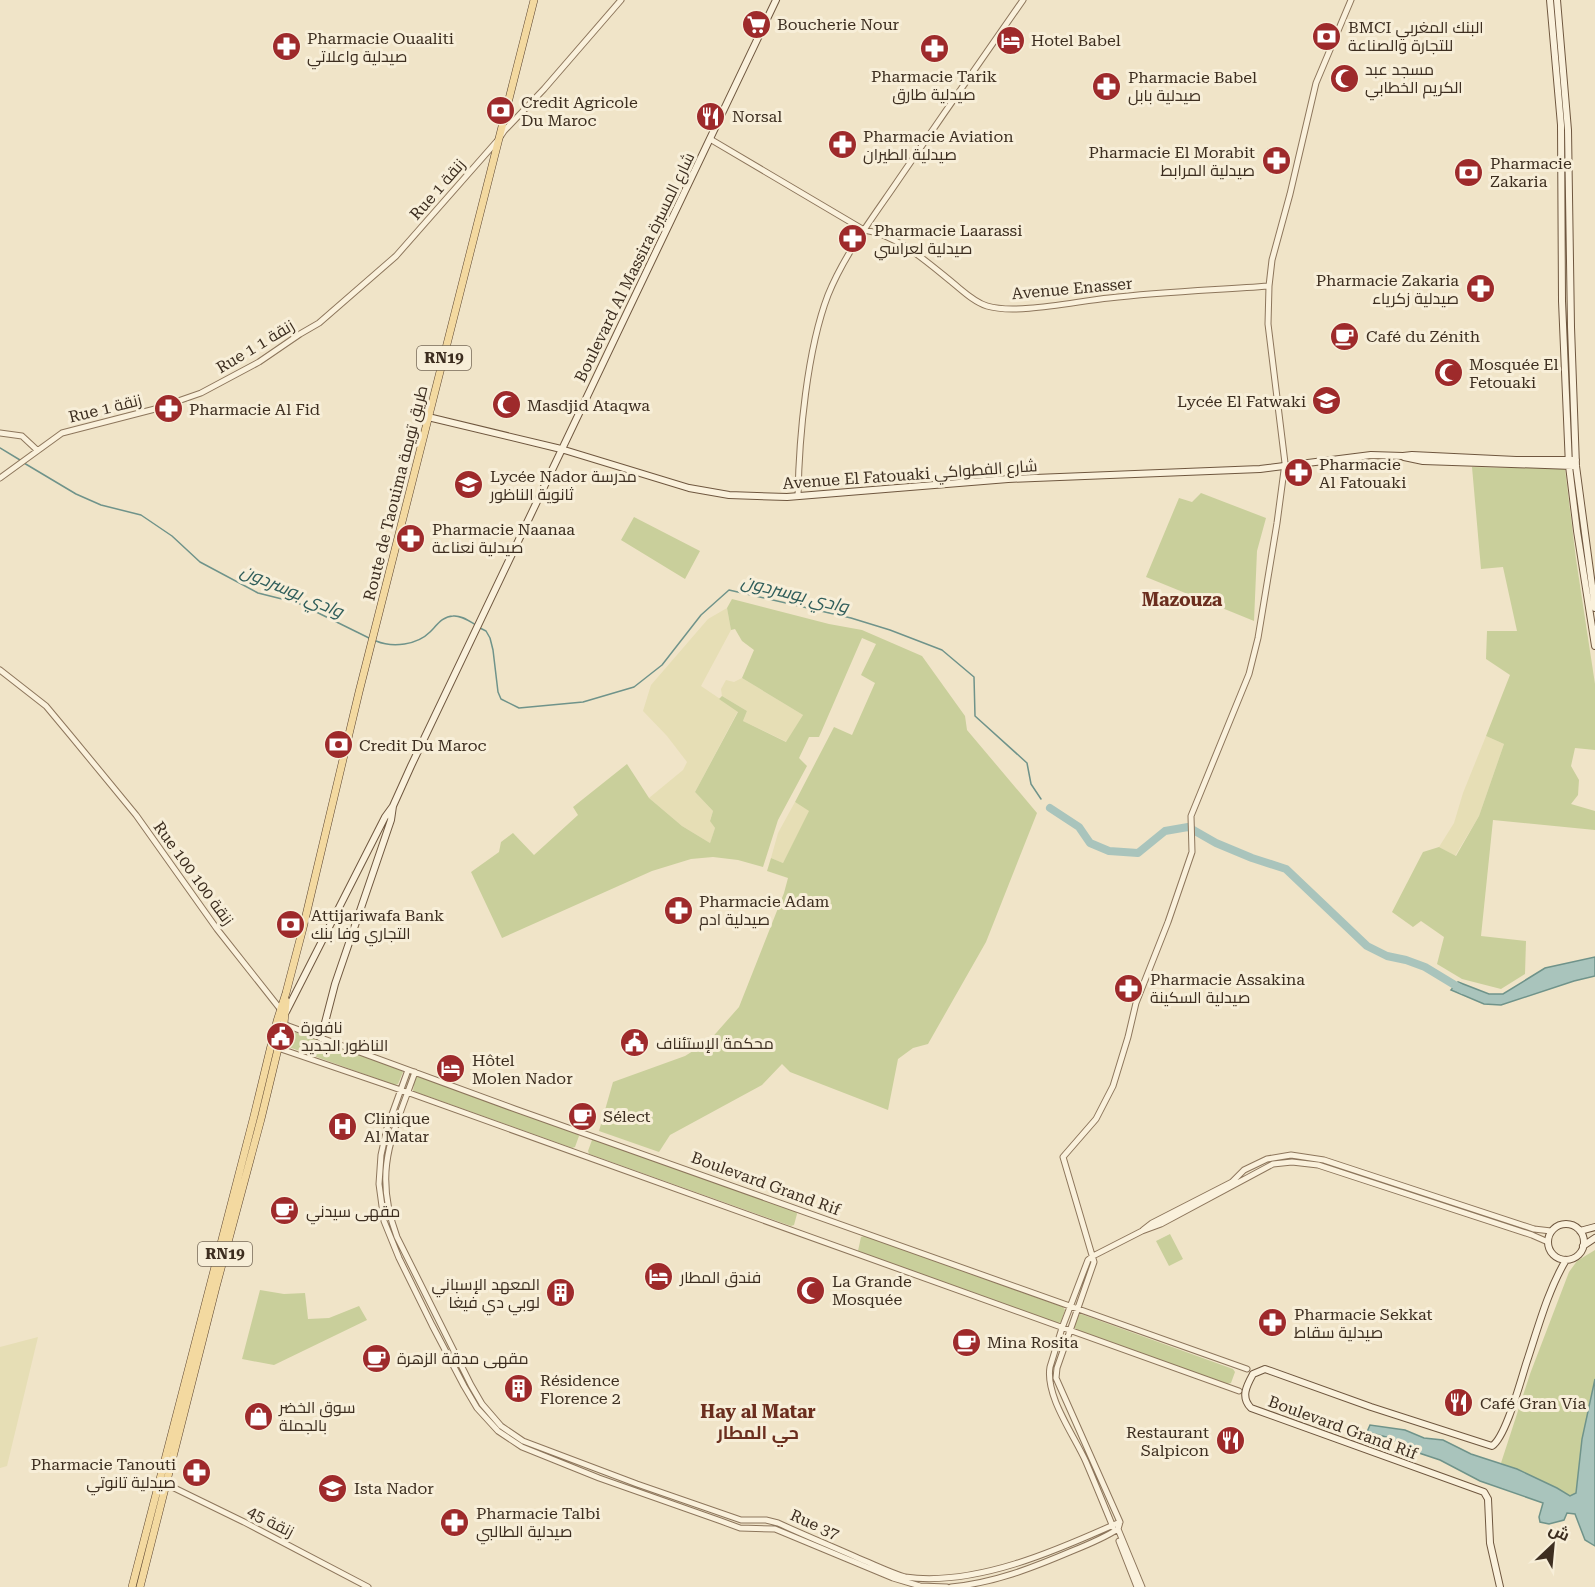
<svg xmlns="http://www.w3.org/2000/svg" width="1595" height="1587" viewBox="0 0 1595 1587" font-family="'Roboto Serif',Cairo,serif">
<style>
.farmland{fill:#e6deb5}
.green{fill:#c9cf9b}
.water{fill:#a9c4bc;stroke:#6f938a;stroke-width:1.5}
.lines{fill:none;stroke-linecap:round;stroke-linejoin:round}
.stream{stroke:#6f938a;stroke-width:1.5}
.river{stroke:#a9c4bc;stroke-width:8}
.tertiary-casing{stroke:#8d765c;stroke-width:7}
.secondary-casing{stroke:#6f573f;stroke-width:8}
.primary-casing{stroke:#5b4430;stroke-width:8}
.tertiary{stroke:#faf1dc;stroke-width:5}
.secondary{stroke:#faf1dc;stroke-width:6}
.primary{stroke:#f3d9a0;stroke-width:7}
.labels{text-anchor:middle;stroke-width:6;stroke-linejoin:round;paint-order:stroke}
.shield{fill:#f7eed8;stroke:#756857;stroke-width:1.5}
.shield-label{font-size:15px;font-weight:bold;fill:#3d2e20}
.poi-label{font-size:16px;fill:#3d2e20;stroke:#f7eed8;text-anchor:start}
.street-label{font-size:16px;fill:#3d2e20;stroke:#f7eed8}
.water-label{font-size:18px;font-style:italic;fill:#2f5d5a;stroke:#f7eed8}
.neighbourhood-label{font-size:18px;font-weight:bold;fill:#6b2e1e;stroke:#f7eed8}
</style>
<rect width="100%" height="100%" fill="#f0e4c8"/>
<path class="farmland" d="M727,608L731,630L701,686L738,711L695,792L713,811L710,820L715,828L710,843L682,826L649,798L683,770L687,762L667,736L643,711L651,685L708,619Z
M742,678L803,715L787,742L743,721L747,711L722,696L721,689L726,680L734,682Z
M1486,736L1504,744L1479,816L1455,856L1439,847L1454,823L1463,793Z
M795,802L810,811L783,863L771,858L778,833Z
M38,1337L7,1466L0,1468V1347Z"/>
<path class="green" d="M1472,467L1565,469L1576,559L1595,684V750L1575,748L1571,766L1579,780L1578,795L1571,804L1595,811V830L1493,820L1481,936L1526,941L1525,974L1501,989L1462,979L1437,964L1444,937L1421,921L1413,927L1392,912L1423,852L1439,847L1456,856L1479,816L1504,744L1486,736L1510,675L1486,659L1487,631H1517L1503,567L1481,569Z
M1201,493L1266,518L1257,551L1254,621L1146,577L1179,498L1192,502Z
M634,517L700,551L685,579L621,540Z
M732,599L829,624L862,630L922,656L965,716L967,730L1037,813L986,942L928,1044L913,1048L898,1059L888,1110L790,1072L782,1064L762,1085L670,1135L659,1152L599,1131L613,1082L685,1056L709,1041L739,1007L784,893L788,878L767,871L771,858L783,863L809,811L795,802L834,727L852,735L875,683L861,675L876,644L862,638L819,737H809L799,758L807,766L778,820L763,867L738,860L713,857L691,859L652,871L502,938L471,872L499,852L501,842L513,833L534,855L578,815L573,807L627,764L649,798L682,826L710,843L715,828L710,821L713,811L695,792L738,712L719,699L722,696L747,711L743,721L786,742L803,715L742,678L754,650L742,641L735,629L731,630L727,608Z
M286,1029L401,1070L403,1072L398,1084L395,1085L283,1045Z
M418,1076L577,1133L579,1136L575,1147L572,1148L413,1091L415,1077Z
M595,1139L796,1211L797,1214L794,1225L791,1226L589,1154L588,1151L592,1140Z
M1170,1234L1183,1259L1169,1266L1156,1241Z
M864,1236L1063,1307L1065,1310L1061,1322L1058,1323L858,1251L861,1237Z
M1595,1250V1379L1582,1439L1576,1493L1570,1496L1557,1488L1501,1463L1530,1374L1569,1272L1577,1261Z
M260,1290L284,1294L305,1293L308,1319L329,1318L359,1306L367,1320L274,1365L242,1359Z
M1081,1314L1233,1369L1235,1372L1231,1383L1227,1384L1075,1329L1074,1325L1078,1315Z"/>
<path class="water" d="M1595,957V976L1574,981L1501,1005L1484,1004L1451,990L1458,982L1489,994H1503L1545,968Z
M1595,1379V1546L1585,1540L1575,1514L1567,1513L1564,1520L1549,1524L1540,1522L1539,1517L1543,1503L1480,1481L1440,1460L1413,1451L1390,1438L1367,1432L1370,1425L1405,1430L1424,1438L1443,1440L1471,1454L1517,1469L1557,1488L1570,1496L1576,1493L1582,1439Z"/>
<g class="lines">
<path class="stream" d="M0,448L20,460
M24,463L76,494L101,505L141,515L172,536L200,562L258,593L298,603L369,638
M480,628L486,631L490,638L493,650L498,692L501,699L519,708L583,702L634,687L662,665L701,615L729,590L851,618L890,630L942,650L974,677L975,716L1027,763L1031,784L1041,799
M376,641C393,648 417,645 430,632C437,625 443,616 453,616C461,615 469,621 476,625"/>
<path class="river" d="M1050,808L1079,827L1090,843L1109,851L1138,853L1165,831L1188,827L1216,843L1252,858L1286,869L1367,946L1387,956L1406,960L1425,967L1463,990"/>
<defs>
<path id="tertiary" d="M710,139L864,230C898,235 927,262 953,283C963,291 974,302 987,306C1017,315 1077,301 1109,298C1162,292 1216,290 1269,286
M0,433L22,436L37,450
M0,478L62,433L155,409L201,393L259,362L300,334L319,323L396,256L498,140L504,131L544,89L621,0
M798,496C799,437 807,350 828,295C845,253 874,216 899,179C940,119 981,60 1023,0
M0,670L46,706L71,736L136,815L217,929L281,1010
M283,1024L515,1109L1247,1369
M275,1047L401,1090L1239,1391
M408,1070L387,1128L381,1155L379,1184L384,1221L399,1258L432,1325L464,1386L477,1408L498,1431L522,1447L599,1478L721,1521L740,1528L775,1529L893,1578L920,1586L947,1587
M415,1072C393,1135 372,1170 397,1237L471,1385L482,1404L501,1426L523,1441L637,1484L741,1520H766L778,1523C804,1535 831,1546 858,1558C873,1564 889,1572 905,1577C975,1587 1058,1550 1120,1522
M1143,1230L1152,1223L1232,1182L1244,1170L1267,1159L1291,1155L1324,1160L1534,1229L1551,1231
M164,1483L244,1522L368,1587
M1113,1527C1104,1505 1095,1483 1086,1462C1074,1435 1045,1396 1050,1367L1062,1328L1088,1260L1093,1256L1142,1231L1161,1224L1273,1164L1292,1162L1318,1165L1532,1235L1548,1242
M1119,1541L1137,1587
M951,1587C994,1583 1032,1568 1072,1551C1087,1545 1104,1538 1118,1529
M1142,1587L1118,1529L1120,1522L1056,1378L1057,1368L1094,1262L1063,1157L1096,1119L1113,1086L1128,1037L1136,1003L1168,922L1192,852L1191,816L1249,674L1258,638L1277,523L1285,463L1268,324L1269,286L1272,260L1290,194L1316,83L1351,0"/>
<path id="secondary" d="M1550,0L1561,125L1562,301L1569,466L1577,531L1595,646
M1557,0L1568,130L1571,327L1576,466L1595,608
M428,417L561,449L689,488L729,495L787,497L1008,479L1260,469L1371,455L1403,456L1412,455L1516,460H1576
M1404,457L1423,461L1573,466
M286,1012L385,817L393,806
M321,1038L335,984L391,820L393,806L411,766L776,0
M1548 1242a18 18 0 1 1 36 0a18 18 0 1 1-36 0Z
M1580,1231L1595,1227
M1583,1246L1595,1238
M1500,1587L1490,1543L1488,1499L1484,1492L1251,1408C1240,1397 1247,1385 1253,1374L1265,1369L1371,1407L1492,1446C1506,1437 1521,1379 1527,1361C1538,1328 1548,1290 1566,1260"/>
<path id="primary" d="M132,1587L254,1116L277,1021L286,993L303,928L359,692L534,0
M140,1587L216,1287L261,1119L284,1024L286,1001"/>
</defs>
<use href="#tertiary" class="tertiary-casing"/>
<use href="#secondary" class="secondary-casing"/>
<use href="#primary" class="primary-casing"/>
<use href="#tertiary" class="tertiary"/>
<use href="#secondary" class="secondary"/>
<use href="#primary" class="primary"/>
</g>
<defs>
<symbol id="supermarket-disc" viewBox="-11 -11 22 22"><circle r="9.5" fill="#9e2a2b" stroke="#f7eed8"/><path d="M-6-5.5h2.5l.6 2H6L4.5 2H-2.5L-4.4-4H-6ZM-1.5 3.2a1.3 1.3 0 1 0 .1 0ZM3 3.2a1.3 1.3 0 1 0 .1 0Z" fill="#fff"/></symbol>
<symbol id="bank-disc" viewBox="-11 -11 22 22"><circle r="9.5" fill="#9e2a2b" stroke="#f7eed8"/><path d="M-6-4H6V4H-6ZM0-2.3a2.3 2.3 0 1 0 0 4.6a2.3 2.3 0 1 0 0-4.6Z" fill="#fff"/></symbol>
<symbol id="hotel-disc" viewBox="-11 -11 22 22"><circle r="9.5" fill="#9e2a2b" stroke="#f7eed8"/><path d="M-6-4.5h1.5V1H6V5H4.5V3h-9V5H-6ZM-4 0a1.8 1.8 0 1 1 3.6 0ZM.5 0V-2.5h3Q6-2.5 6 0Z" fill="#fff"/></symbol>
<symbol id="pharmacy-disc" viewBox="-11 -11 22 22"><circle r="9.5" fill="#9e2a2b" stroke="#f7eed8"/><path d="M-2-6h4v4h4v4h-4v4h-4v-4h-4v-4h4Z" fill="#fff"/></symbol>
<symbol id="mosque-disc" viewBox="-11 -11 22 22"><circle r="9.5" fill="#9e2a2b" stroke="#f7eed8"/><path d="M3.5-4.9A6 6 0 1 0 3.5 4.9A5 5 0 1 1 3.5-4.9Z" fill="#fff"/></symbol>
<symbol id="restaurant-disc" viewBox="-11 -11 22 22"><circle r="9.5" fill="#9e2a2b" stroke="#f7eed8"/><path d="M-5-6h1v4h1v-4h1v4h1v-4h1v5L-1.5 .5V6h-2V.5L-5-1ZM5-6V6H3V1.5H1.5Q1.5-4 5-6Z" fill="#fff"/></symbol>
<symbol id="cafe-disc" viewBox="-11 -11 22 22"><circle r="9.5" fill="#9e2a2b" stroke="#f7eed8"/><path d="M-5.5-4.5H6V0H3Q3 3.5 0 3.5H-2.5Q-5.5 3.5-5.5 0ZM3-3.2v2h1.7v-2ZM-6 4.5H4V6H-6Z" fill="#fff"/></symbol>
<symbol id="school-disc" viewBox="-11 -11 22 22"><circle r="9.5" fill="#9e2a2b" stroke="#f7eed8"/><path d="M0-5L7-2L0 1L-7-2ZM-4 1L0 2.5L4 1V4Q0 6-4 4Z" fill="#fff"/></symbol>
<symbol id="civic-disc" viewBox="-11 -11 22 22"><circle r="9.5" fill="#9e2a2b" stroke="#f7eed8"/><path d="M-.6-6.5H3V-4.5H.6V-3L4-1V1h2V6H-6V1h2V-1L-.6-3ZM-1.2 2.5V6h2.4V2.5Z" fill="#fff"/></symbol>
<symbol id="hospital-disc" viewBox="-11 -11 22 22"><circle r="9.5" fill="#9e2a2b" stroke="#f7eed8"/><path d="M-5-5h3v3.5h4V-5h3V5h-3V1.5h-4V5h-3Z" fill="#fff"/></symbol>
<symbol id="building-disc" viewBox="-11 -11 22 22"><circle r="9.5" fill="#9e2a2b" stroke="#f7eed8"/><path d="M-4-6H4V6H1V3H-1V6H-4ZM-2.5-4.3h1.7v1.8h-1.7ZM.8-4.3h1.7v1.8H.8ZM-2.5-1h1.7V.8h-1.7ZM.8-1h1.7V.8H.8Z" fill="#fff"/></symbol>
<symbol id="shop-disc" viewBox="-11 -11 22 22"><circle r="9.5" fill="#9e2a2b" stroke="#f7eed8"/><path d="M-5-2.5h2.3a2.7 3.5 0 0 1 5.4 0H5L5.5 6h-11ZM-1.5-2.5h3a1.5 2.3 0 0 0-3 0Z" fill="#fff"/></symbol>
</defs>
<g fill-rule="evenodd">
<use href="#supermarket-disc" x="740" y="8" width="33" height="33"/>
<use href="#bank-disc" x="1310" y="20" width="33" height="33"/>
<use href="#hotel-disc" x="994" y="24" width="33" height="33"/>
<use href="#pharmacy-disc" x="270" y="30" width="33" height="33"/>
<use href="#pharmacy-disc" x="918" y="32" width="33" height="33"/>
<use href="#mosque-disc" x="1328" y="62" width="33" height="33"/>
<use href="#pharmacy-disc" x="1090" y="70" width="33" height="33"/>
<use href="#bank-disc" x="484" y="94" width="33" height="33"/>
<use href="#restaurant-disc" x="694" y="100" width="33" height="33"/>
<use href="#pharmacy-disc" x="826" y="128" width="33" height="33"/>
<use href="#pharmacy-disc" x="1260" y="144" width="33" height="33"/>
<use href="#bank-disc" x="1452" y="156" width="33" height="33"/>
<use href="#pharmacy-disc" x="836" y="222" width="33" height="33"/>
<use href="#pharmacy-disc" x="1464" y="272" width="33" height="33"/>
<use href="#cafe-disc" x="1328" y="320" width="33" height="33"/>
<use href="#mosque-disc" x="1432" y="356" width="33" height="33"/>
<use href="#school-disc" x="1310" y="384" width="33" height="33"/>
<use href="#mosque-disc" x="490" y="388" width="33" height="33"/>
<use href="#pharmacy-disc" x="152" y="392" width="33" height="33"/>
<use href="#pharmacy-disc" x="1282" y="456" width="33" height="33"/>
<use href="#school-disc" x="452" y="468" width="33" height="33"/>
<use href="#pharmacy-disc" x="394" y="522" width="33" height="33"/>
<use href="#bank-disc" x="322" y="728" width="33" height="33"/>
<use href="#pharmacy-disc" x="662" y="894" width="33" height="33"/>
<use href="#bank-disc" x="274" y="908" width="33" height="33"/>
<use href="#pharmacy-disc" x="1112" y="972" width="33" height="33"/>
<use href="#civic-disc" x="264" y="1020" width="33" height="33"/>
<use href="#civic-disc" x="618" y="1026" width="33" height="33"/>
<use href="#hotel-disc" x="434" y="1052" width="33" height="33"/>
<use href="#cafe-disc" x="566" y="1100" width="33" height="33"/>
<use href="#hospital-disc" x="326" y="1110" width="33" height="33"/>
<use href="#cafe-disc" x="268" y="1194" width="33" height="33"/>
<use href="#hotel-disc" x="642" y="1260" width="33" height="33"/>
<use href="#mosque-disc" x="794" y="1274" width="33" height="33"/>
<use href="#building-disc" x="544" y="1276" width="33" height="33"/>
<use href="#pharmacy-disc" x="1256" y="1306" width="33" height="33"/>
<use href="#cafe-disc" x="950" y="1326" width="33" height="33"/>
<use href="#cafe-disc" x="360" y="1342" width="33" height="33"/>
<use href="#building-disc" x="502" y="1372" width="33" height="33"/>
<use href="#restaurant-disc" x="1442" y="1386" width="33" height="33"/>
<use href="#shop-disc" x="242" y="1400" width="33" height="33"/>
<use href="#restaurant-disc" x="1214" y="1424" width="33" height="33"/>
<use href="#pharmacy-disc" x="180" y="1456" width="33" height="33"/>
<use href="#school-disc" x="316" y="1472" width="33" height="33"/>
<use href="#pharmacy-disc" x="438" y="1506" width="33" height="33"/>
</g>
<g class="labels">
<g class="shield">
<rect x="417" y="346" width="54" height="24" rx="4.5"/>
<rect x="198" y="1242" width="54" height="24" rx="4.5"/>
</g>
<g class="shield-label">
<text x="444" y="363">RN19</text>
<text x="225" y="1259">RN19</text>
</g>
<g class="poi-label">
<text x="777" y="30">Boucherie Nour</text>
<text x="1348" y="33">BMCI البنك المغربي<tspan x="1348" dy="18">للتجارة والصناعة</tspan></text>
<text x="307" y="44">Pharmacie Ouaaliti<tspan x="307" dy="18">صيدلية واعلاتي</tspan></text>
<text x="1031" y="46">Hotel Babel</text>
<text x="1365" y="75">مسجد عبد<tspan x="1365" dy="18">الكريم الخطابي</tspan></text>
<text x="934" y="82" text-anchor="middle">Pharmacie Tarik<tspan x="934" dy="18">صيدلية طارق</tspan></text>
<text x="1128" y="83">Pharmacie Babel<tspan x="1128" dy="18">صيدلية بابل</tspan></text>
<text x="521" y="108">Credit Agricole<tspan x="521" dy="18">Du Maroc</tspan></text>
<text x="732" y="122">Norsal</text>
<text x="863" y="142">Pharmacie Aviation<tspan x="863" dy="18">صيدلية الطيران</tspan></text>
<text x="1255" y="158" text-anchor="end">Pharmacie El Morabit<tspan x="1255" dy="18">صيدلية المرابط</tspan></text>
<text x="1490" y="169">Pharmacie<tspan x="1490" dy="18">Zakaria</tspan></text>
<text x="874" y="236">Pharmacie Laarassi<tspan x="874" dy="18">صيدلية لعراسي</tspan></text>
<text x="1459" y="286" text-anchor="end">Pharmacie Zakaria<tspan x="1459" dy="18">صيدلية زكرياء</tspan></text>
<text x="1366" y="342">Café du Zénith</text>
<text x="1469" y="370">Mosquée El<tspan x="1469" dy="18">Fetouaki</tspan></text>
<text x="1306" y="407" text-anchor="end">Lycée El Fatwaki</text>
<text x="527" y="411">Masdjid Ataqwa</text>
<text x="189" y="415">Pharmacie Al Fid</text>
<text x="1319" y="470">Pharmacie<tspan x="1319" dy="18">Al Fatouaki</tspan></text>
<text x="490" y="482">Lycée Nador مدرسة<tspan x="490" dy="18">ثانوية الناظور</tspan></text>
<text x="432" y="535">Pharmacie Naanaa<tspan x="432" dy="18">صيدلية نعناعة</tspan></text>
<text x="359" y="751">Credit Du Maroc</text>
<text x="699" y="907">Pharmacie Adam<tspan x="699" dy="18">صيدلية ادم</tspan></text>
<text x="311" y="921">Attijariwafa Bank<tspan x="311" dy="18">التجاري وفا بنك</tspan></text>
<text x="1150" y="985">Pharmacie Assakina<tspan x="1150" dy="18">صيدلية السكينة</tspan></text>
<text x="301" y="1033">نافورة<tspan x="301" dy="18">الناظور الجديد</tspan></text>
<text x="656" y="1049">محكمة الإستئناف</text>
<text x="472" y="1066">Hôtel<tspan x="472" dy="18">Molen Nador</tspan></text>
<text x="603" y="1122">Sélect</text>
<text x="364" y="1124">Clinique<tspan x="364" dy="18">Al Matar</tspan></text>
<text x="306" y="1217">مقهى سيدني</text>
<text x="680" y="1283">فندق المطار</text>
<text x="832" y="1287">La Grande<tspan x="832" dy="18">Mosquée</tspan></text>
<text x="540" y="1290" text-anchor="end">المعهد الإسباني<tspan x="540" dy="18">لوبي دي فيغا</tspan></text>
<text x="1294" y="1320">Pharmacie Sekkat<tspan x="1294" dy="18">صيدلية سقاط</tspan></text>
<text x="987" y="1348">Mina Rosita</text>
<text x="397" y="1364">مقهى مدقة الزهرة</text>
<text x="540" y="1386">Résidence<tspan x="540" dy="18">Florence 2</tspan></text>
<text x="1480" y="1409">Café Gran Vía</text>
<text x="279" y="1413">سوق الخضر<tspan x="279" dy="18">بالجملة</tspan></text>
<text x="1209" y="1438" text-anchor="end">Restaurant<tspan x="1209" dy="18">Salpicon</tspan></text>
<text x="176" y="1470" text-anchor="end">Pharmacie Tanouti<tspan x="176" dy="18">صيدلية تانوتي</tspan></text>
<text x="354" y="1494">Ista Nador</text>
<text x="476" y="1519">Pharmacie Talbi<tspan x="476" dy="18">صيدلية الطالبي</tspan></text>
</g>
<g class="street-label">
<text transform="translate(437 189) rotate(-49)" y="6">Rue 1 زنقة</text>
<text transform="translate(634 267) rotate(-64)" y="6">Boulevard Al Massira شارع المسيرة</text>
<text transform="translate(1072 288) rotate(-5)" y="6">Avenue Enasser</text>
<text transform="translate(255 346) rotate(-31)" y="6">Rue 1 زنقة 1</text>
<text transform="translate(105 408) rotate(-14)" y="6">Rue زنقة 1</text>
<text transform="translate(910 474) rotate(-4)" y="6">Avenue El Fatouaki شارع الفطواكي</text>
<text transform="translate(395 493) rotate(-76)" y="6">Route de Taouima طريق تويمة</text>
<text transform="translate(194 873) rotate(54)" y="6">Rue 100 زنقة 100</text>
<text transform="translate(766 1183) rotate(20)" y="6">Boulevard Grand Rif</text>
<text transform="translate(1343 1427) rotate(20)" y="6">Boulevard Grand Rif</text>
<text transform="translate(271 1521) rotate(27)" y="6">زنقة 45</text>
<text transform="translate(815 1524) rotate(24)" y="6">Rue 37</text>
</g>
<g class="water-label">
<text transform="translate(292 591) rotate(23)" y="6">وادي بوسردون</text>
<text transform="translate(795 594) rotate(14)" y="6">وادي بوسردون</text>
</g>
<g class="neighbourhood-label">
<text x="1182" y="606">Mazouza</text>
<text x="758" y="1418">Hay al Matar<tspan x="758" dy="21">حي المطار</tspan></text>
</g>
</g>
<g transform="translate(1553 1545) rotate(26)" stroke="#f7eed8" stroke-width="4.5" paint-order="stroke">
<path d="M0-4.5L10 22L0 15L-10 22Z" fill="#3d2e20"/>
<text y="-9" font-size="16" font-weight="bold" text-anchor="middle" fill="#3d2e20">ش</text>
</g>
</svg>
